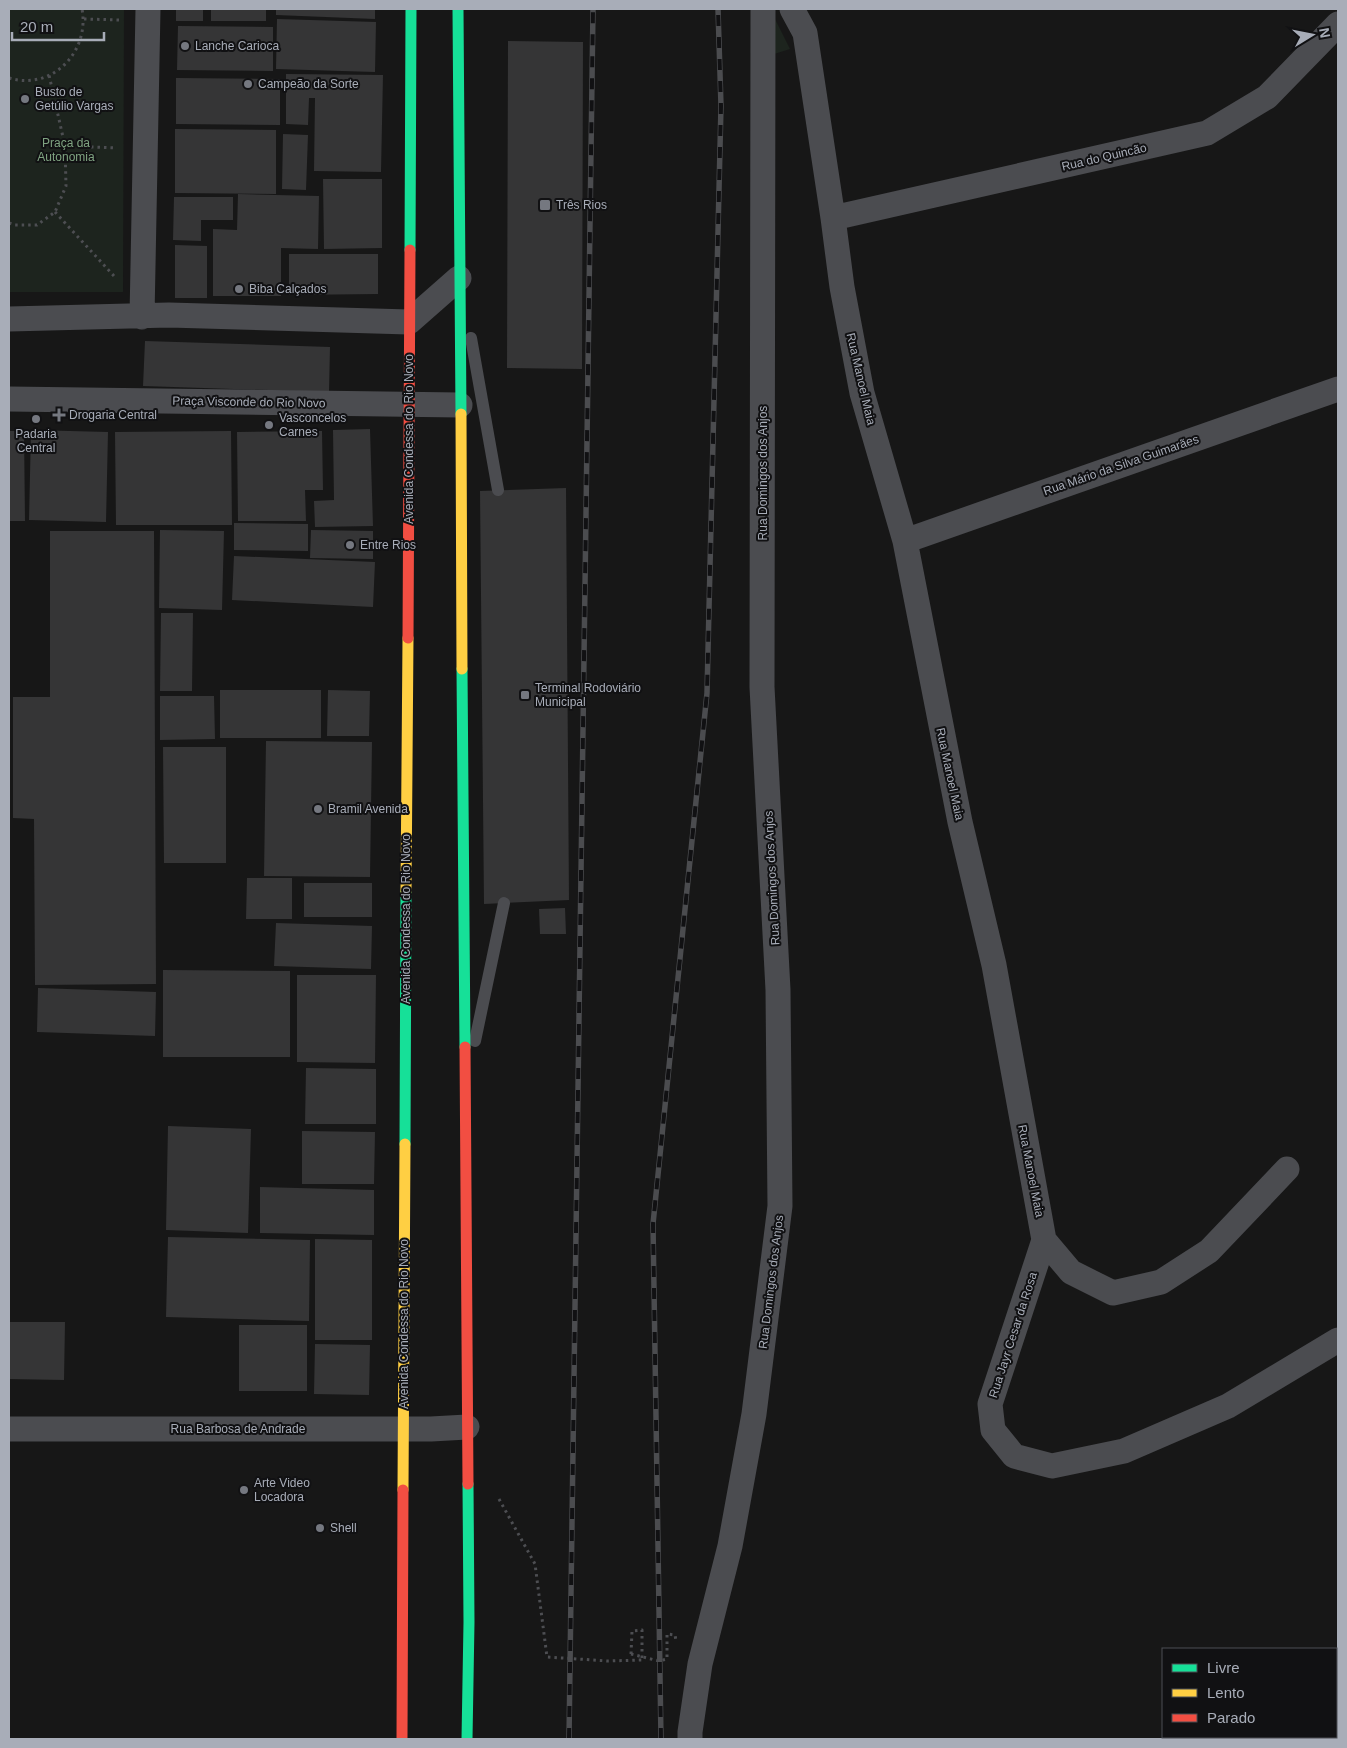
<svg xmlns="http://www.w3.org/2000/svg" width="1347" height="1748" viewBox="0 0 1347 1748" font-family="Arial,sans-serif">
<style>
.green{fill:#1d241e}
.building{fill:#353536}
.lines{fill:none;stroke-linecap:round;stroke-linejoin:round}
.path{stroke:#4d4e52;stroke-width:3;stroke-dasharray:2.5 4;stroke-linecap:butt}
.lane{stroke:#4b4c50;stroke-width:12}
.street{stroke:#4b4c50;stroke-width:25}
.fast{stroke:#16e098;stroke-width:11}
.slow{stroke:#ffcf43;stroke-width:11}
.jam{stroke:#f24e42;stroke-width:11}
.rail-casing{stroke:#4b4c4f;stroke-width:5.5}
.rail{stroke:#111113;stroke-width:4;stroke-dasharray:11;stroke-linecap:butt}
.path-bridge{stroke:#4d4e52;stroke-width:3;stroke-dasharray:2.5 4;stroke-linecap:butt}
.poi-dot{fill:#757880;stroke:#111113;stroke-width:2}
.labels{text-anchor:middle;stroke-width:4;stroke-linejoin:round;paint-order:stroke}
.poi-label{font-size:12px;fill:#a8adb8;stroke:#111113;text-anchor:start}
.park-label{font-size:12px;fill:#7fa381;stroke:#111113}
.street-label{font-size:12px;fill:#a8adb8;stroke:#111113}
</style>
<rect width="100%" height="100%" fill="#171717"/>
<path class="green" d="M9,9H124L123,292H9Z
M770,9L790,49L768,56Z"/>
<path class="building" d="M176,9H203V21H176Z
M211,9H266V21H211Z
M276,9H375V19L276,15Z
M277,19L376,22L375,72L276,69Z
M178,26L273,27V71L177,70Z
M508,41L583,42L582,369L507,368Z
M286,74L383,75L381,172L314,171L315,98H309L308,125L286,124Z
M176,78L280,79V125L176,124Z
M175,129L276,130V194L175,193Z
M283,134L308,135L306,190L282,189Z
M323,179H382V248L324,249Z
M238,194L319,196L318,249L281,248V296H213V229L237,230Z
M174,197H233V220H201V241L173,240Z
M175,245L207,246V298H175Z
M289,254H378V294L289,295Z
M145,341L330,347L329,392L143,386Z
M370,429L373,526L315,527L314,501L334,500L333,430Z
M31,430L108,432L106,522L29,520Z
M9,431H24L25,521H9Z
M231,431L232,525H116L115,432Z
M322,431L323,490H305L306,521H238L237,432Z
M566,488L569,900L484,904L480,491Z
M234,523L308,524V551L234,550Z
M160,530L224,531L222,610L159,608Z
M311,530L373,531V559L310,558Z
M50,531H154L156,984L35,985L34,819L13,818V697H50Z
M234,556L375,562L373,607L232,600Z
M161,613H193L192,691H160Z
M220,690H321V738H220Z
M328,690L370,691L369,736H327Z
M160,696H214L215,739L160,740Z
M266,741L372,742L370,877L264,876Z
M163,747H226V863H164Z
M247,878H292V919H246Z
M304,883H372V917H304Z
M565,908L566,934H540L539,909Z
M276,923L372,926L371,969L274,966Z
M163,970L290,971V1057H163Z
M297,975H376L375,1063L297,1062Z
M38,988L156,992L155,1036L37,1032Z
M306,1068L376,1069V1124H305Z
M168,1126L251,1129L248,1233L166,1230Z
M302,1131L375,1132L374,1184H302Z
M260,1187L374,1190V1235L260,1233Z
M168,1237L310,1240L309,1321L166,1317Z
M315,1239L372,1240V1340H315Z
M9,1322H65L64,1380L9,1379Z
M239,1325H307V1391H239Z
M315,1344L370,1345L369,1395L314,1394Z"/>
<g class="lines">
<path class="path" d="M84,19L121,20
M9,78C52,91 90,52 82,9
M65,146L117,148
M55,212L114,276
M9,223L15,225H37L55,212L66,186L65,146L49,75
M499,1499L535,1564L547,1657L608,1661L642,1660
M631,1654L659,1661L667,1659V1634L675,1635L676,1641"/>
<path class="lane" d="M471,338L498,490
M475,1041L504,903"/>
<path class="street" d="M792,9L805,33L833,218L842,287L862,393L905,541L960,822L994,965L1044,1240L1071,1272L1113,1293L1161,1282L1209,1251L1287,1169
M833,218L1207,133L1267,97L1338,24
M142,317L148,9
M9,319L169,315L409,322L459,278
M9,399L460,405
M905,541L1338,389
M1044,1240L990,1404L993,1430L1014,1456L1052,1466L1124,1451L1228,1406L1338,1340
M9,1429H431L467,1427
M690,1739V1732L700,1664L730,1546L754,1414L780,1206L778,990L762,687L763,9"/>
<path class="fast" d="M458,9L461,414
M410,250L411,9
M462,669L465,1047
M405,1144L406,892
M467,1739L469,1622L468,1484"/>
<path class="slow" d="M461,414L462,669
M406,892L408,638
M403,1490L405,1144"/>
<path class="jam" d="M408,638L410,250
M465,1047L468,1484
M402,1739L403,1490"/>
<defs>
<path id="rail" d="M569,1739L593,9
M661,1739L653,1224L707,693L721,106L718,9"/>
</defs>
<use href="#rail" class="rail-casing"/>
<use href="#rail" class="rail"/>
<path class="path-bridge" d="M631,1654L632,1631L642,1630V1660"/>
</g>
<g class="poi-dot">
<circle cx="185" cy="46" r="5"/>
<circle cx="248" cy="84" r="5"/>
<circle cx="25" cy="99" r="5"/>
<rect x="539" y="199" width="12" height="12" rx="2.5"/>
<circle cx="239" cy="289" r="5"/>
<path d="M56.5 407.5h5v5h5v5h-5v5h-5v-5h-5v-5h5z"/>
<circle cx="36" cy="419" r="5"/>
<circle cx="269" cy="425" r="5"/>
<circle cx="350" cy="545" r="5"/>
<rect x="520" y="690" width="10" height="10" rx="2.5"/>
<circle cx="318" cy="809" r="5"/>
<circle cx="244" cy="1490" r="5"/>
<circle cx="320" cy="1528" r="5"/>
</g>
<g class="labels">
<g class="poi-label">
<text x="195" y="50">Lanche Carioca</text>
<text x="258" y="88">Campeão da Sorte</text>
<text x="35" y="96">Busto de<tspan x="35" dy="14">Getúlio Vargas</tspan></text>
<text x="556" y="209">Três Rios</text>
<text x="249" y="293">Biba Calçados</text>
<text x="69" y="419">Drogaria Central</text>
<text x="279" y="422">Vasconcelos<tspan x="279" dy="14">Carnes</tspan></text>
<text x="36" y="438" text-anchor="middle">Padaria<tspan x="36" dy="14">Central</tspan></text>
<text x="360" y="549">Entre Rios</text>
<text x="535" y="692">Terminal Rodoviário<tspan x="535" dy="14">Municipal</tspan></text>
<text x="328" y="813">Bramil Avenida</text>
<text x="254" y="1487">Arte Video<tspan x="254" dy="14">Locadora</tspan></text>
<text x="330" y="1532">Shell</text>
</g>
<g class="park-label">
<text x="66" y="147">Praça da<tspan x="66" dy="14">Autonomia</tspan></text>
</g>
<g class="street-label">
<text transform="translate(1104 157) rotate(-13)" y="4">Rua do Quincão</text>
<text transform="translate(861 379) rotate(77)" y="4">Rua Manoel Maia</text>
<text transform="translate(249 402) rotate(1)" y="4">Praça Visconde do Rio Novo</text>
<text transform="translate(409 439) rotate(-90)" y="4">Avenida Condessa do Rio Novo</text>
<text transform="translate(1121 465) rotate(-19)" y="4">Rua Mário da Silva Guimarães</text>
<text transform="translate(763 473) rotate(-90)" y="4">Rua Domingos dos Anjos</text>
<text transform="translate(950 774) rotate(78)" y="4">Rua Manoel Maia</text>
<text transform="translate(772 878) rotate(-93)" y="4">Rua Domingos dos Anjos</text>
<text transform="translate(406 919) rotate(-90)" y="4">Avenida Condessa do Rio Novo</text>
<text transform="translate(1031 1171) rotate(79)" y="4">Rua Manoel Maia</text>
<text transform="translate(771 1282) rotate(-83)" y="4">Rua Domingos dos Anjos</text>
<text transform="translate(404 1324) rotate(-90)" y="4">Avenida Condessa do Rio Novo</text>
<text transform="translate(1013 1335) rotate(-72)" y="4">Rua Jayr Cesar da Rosa</text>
<text x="238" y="1433">Rua Barbosa de Andrade</text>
</g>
</g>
<rect width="1347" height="1748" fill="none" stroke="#a8adb8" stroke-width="20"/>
<rect x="1162" y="1648" width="175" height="90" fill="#111113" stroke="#4d4f55"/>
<rect x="1172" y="1664" width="25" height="8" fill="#16e098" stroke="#4d4f55"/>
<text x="1207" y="1673" font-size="15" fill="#a8adb8">Livre</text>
<rect x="1172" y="1689" width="25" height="8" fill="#ffcf43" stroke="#4d4f55"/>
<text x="1207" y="1698" font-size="15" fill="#a8adb8">Lento</text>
<rect x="1172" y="1714" width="25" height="8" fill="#f24e42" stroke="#4d4f55"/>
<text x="1207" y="1723" font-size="15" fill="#a8adb8">Parado</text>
<g transform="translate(1312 35) rotate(80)" stroke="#111113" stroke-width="4" paint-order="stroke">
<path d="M0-4L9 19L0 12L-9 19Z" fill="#a8adb8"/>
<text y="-8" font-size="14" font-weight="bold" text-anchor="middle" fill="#a8adb8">N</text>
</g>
<path d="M12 32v8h92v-8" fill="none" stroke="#a8adb8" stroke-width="2.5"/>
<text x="20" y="32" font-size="15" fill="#a8adb8" stroke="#111113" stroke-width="4" paint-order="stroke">20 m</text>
</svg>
